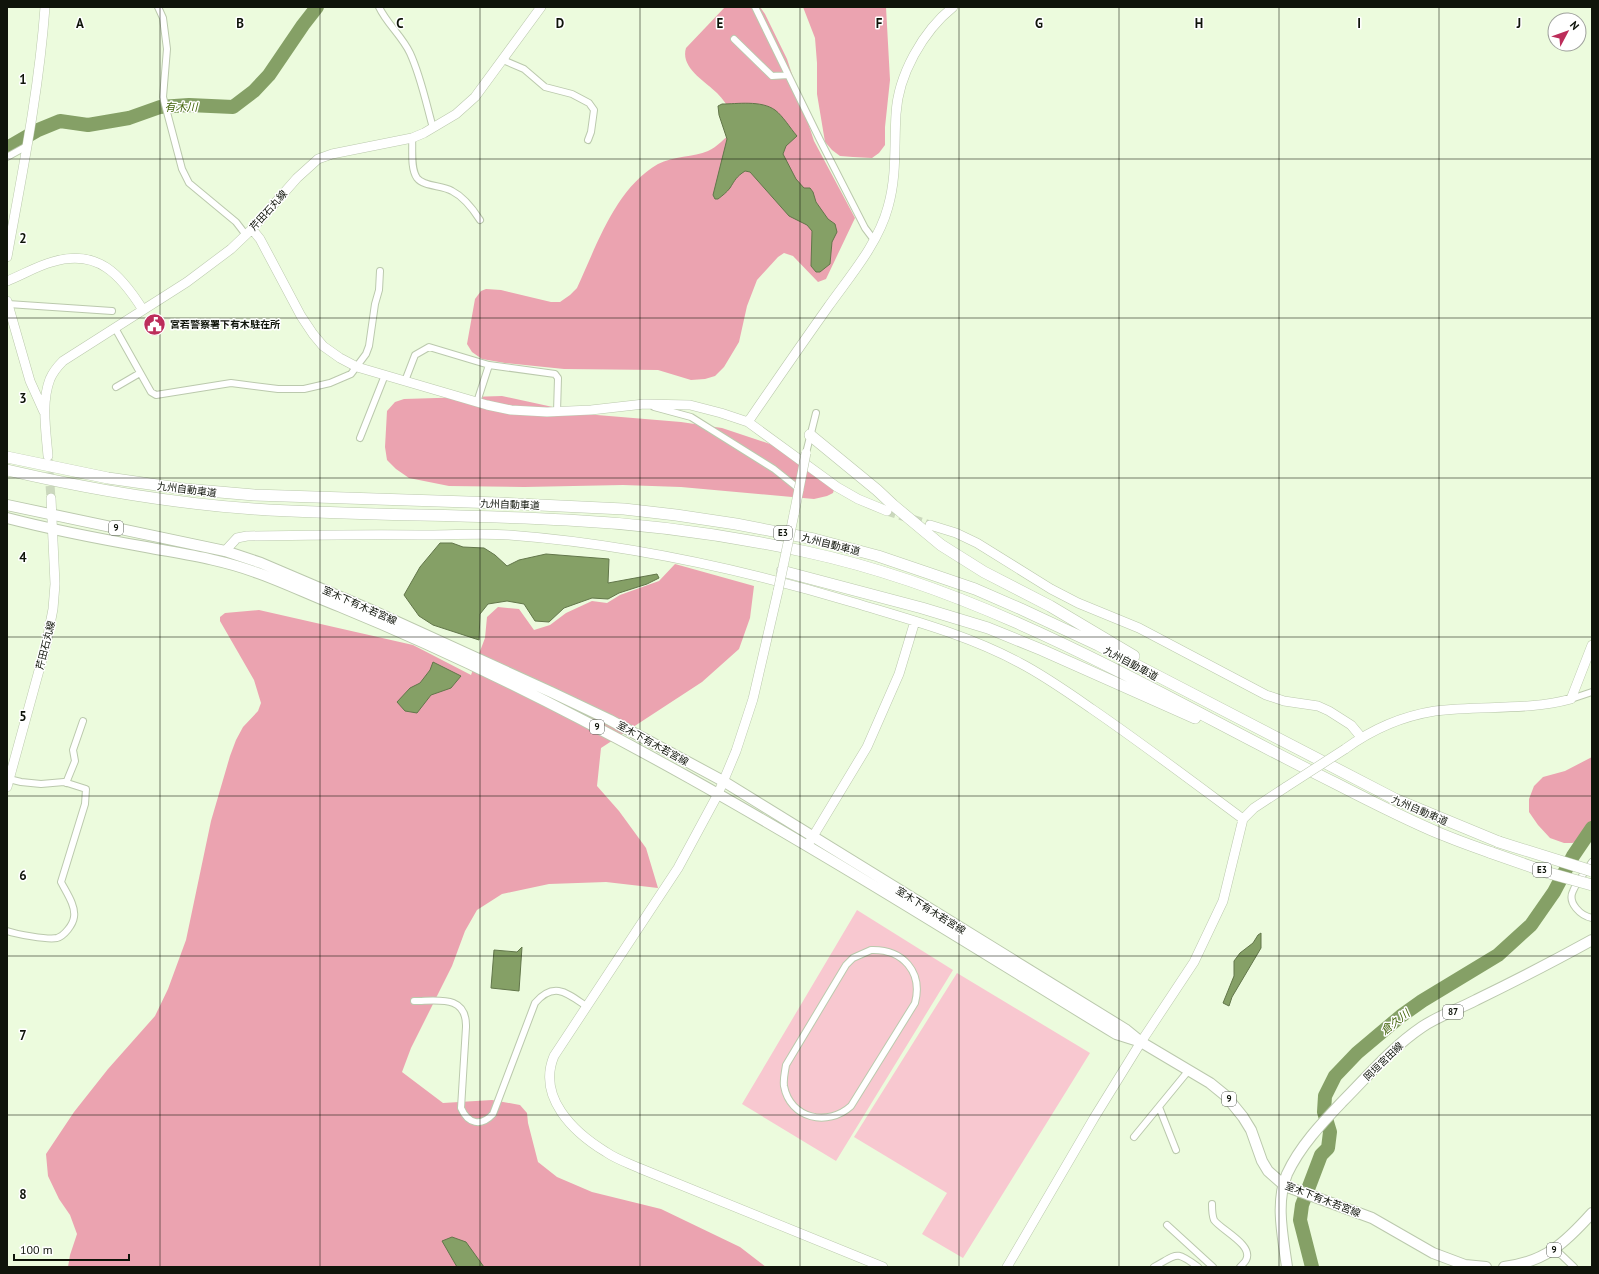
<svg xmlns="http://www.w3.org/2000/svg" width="1599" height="1274" viewBox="0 0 1599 1274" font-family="'PT Sans','Noto Sans JP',sans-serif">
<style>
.green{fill:#f8c8d0}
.forest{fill:#eba3b0}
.water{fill:#85a066;stroke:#62764a}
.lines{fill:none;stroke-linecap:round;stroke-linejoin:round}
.river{stroke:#85a066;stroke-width:14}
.secondary-tunnel{stroke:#cbd8bd;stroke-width:9;stroke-dasharray:9 4.5;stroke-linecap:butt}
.street-casing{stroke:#bbc9ad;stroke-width:8}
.secondary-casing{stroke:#bbc9ad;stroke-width:10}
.primary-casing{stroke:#bbc9ad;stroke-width:12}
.highway-casing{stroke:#bbc9ad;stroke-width:12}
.street{stroke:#fff;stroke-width:6}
.secondary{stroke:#fff;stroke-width:9}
.primary{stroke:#fff;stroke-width:10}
.highway{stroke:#fff;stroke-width:11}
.secondary-bridge-casing{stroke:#bbc9ad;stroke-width:10;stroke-linecap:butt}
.highway-bridge-casing{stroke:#bbc9ad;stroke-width:12;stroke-linecap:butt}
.secondary-bridge{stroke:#fff;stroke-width:9}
.highway-bridge{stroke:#fff;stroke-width:11}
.grid{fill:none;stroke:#0f140a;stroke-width:1;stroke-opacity:0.55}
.labels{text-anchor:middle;stroke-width:3;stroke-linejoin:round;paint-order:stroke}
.shield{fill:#fff;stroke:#575a54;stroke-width:1}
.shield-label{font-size:9px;font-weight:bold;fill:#0f140a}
.street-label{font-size:10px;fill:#0f140a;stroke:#fff}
.poi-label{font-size:10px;font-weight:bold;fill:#0f140a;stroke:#fff;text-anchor:start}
.water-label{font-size:11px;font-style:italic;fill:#426309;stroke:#fff}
.grid-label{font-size:13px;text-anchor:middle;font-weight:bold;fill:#0f140a;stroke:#fff;stroke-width:3;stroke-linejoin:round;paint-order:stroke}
</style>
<rect width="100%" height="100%" fill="#ecfbdd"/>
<path class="green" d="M857,910L953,970L836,1161L742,1104Z
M957,973L1090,1053L963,1258L922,1234L947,1193L854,1137Z"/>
<path class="forest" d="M725,7H760L765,14L787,59L814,141L855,218L826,279L818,282L793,256L784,253L778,257L757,280L747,306L739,342L724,367L715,376L705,379L691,380L658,370L564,369L505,363L482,359L472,352L467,344L475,299L481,291L486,289L501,290L551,302H560L570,295L577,288C597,245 615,189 658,164C673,156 694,157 708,151C717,147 725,138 732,132L733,113C728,107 723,99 717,93C705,81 680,68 686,48Z
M803,7H886L890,80L885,127V145L879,153L872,158L853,157L840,156L832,150L825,142L817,94V63L815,38Z
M502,396L585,414L681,422L722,428L770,444L799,457L835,486L833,493L827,496L814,499L681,487L623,485L524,487L449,486L409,478L396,469L387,460L385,447L387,411L395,402L404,399Z
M675,564L754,586L750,618L739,649L702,682L601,748L597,786L619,811L646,848L658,888L606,882L549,884L502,894L477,910L465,931L452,966L411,1048L402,1072L443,1103L492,1100L520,1105L527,1113L528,1123L538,1162L557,1177L592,1192L661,1209L740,1247L766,1267H68L70,1255L77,1234L70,1215L59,1199L48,1176L46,1154L74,1112L108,1069L155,1016L168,989L186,940L211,821L230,756L236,740L243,727L258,711L261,703L254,680L220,621V617L225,613L259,610L413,645L471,675L485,638L487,617L498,607L519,609L534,630L550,625L566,613L592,601L607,603L620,595L659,581Z
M1592,757V838L1572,843H1564L1550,838L1538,825L1529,812V799L1534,786L1543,777L1565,771Z"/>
<path class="water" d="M722,104C737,104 761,100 775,110C783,116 790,128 797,136L786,146L783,154L796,179L804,188H810L813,192L816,202L828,219L835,224L837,232L832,242L830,264L820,272H816L811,266L812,231L807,225L789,216L750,172L745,171C736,177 735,180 730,188C727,192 722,196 718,199H715L713,195L727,139L719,115L718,106Z
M440,543H452L463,547L484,548L495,555L507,566L519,560L546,554L609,559L608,583L657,574L659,578L647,584L619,593L608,599L592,598L564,608L549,622L535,621L524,604L507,601L488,604L480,614L479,640L433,625L419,616L404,595L420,567Z
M433,662L461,676L451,688L431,695L417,713L405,711L397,702L410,688L420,683L430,670Z
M1261,933V948L1232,997L1229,1006L1223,1003L1234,976V961L1240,953L1253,943L1258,935Z
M522,947L519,991L491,988L494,950L517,952Z
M452,1237L466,1242L484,1267H457L442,1241Z"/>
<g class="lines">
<path class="river" d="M7,148L38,130L60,121L88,125L129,118L160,107L189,105L233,107L254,91L269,75L303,25L317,7
M1312,1267L1300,1220L1302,1205L1321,1155L1328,1148L1330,1132L1324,1112L1325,1096L1335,1076L1357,1053L1401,1016L1422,1001L1498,955L1531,925L1554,892L1573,856L1592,828"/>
<path class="secondary-tunnel" d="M48,459L51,498
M887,511L930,525"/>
<defs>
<path id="street" d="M158,7L163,18L167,49L163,97L182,169L189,183L236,222L246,235
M379,7C387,24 402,36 410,53C421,77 426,103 433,128
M755,7L820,140L865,228L874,240
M734,39L772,76L788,75
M503,60L524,69L545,87L572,94L589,103L594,110L591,132L588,140
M412,138C413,149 410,168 417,178C424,187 442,185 452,191C464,197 473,209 480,220
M7,157L27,146
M8,304L112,311
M115,328L151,392L156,395L231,383L278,389H304L330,383L351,374L366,354L369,346L375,304L379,290L380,271
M405,381L415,355L429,347L489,365L555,374L558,378L557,412
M116,387L140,373
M477,402L489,365
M654,407L691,417L774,469L799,489
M360,438L385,375
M806,453L816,413
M1571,699L1592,692
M66,783L75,761L73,750L83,721
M1592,862C1586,871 1577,881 1573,891C1567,903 1581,916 1592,918
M7,931C16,934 47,940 57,938C64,936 73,925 74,917C76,906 66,892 61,882L85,804L86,789L64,782L41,784L21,782L9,779
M871,950C903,949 923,972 915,1003L851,1106C828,1127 790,1119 784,1086C783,1079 785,1072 786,1065L846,965L853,958Z
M414,1001C437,1001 467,994 466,1027L461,1108C468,1124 481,1127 493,1114L535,1003C554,981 567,993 586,1006
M1159,1107L1176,1150
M1134,1137L1189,1070
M1212,1204C1212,1210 1212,1215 1214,1220C1221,1230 1254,1245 1246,1260C1245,1262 1242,1265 1240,1267
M1167,1225L1213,1267
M1555,1249L1574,1267
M1154,1267C1178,1254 1175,1250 1198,1267"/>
<path id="secondary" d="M252,229L260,239L301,316L313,334L323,346L340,358L357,367L487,405L511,410L547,412L591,410L644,404L690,405L721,413L748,422L837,487L858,499L887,511
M7,257C22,174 39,91 45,7
M7,281C22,275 37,266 52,262C98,248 121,275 143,310
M7,301L30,381L44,412
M748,422C774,384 801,345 828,307C850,276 878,244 888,207C897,176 894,145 896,114C898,75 923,31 953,7
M48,456C46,431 41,402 50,379C53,372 58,366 63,361L187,282L231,249L252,229L297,178L318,159L332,154L412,138L424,133L456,114L475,97L541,7
M794,514L799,489
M930,525L956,533L977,543L1051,589L1078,603L1139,628L1266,695L1284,701L1318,706L1329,711L1351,725L1361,737
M225,551L237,538L247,536C308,535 368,534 429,535C455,535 483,533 509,535C627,544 742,569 855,603C911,620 968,635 1020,663C1045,676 1069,693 1092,709C1143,744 1193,782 1243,819
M778,591L753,699L736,751L718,794L678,868L554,1056C537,1097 573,1132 606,1152C616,1159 628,1163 639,1168L883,1267
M1345,749C1371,730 1403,716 1435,711C1480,705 1527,711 1571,699L1592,645
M7,787L46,645L53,609L55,584L51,498
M809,843L867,747L899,674L915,621
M1007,1267L1094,1118L1141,1042L1194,962L1223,901L1243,819L1254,808L1286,787"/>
<path id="primary" d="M7,505L225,551L261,563L369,609L551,692L610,720L723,781L1125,1029L1141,1042L1210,1083L1226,1096L1243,1117L1251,1130L1262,1161L1268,1171L1285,1186L1372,1218L1433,1253L1465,1265L1486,1267
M7,518C53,530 100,539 146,547C183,554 220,559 255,572C284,582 312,596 341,607C615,719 864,880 1116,1034L1135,1040
M1287,1267C1283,1237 1275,1203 1287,1174C1300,1146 1322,1123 1342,1102C1368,1076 1391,1048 1422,1027C1438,1016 1459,1009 1476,1000C1515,981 1554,961 1592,940
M1504,1267C1545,1262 1565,1243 1592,1213"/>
<path id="highway" d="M810,435L877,490L893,505L941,545L984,572L1050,606L1134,656
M7,457L108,478L185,489L254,495L499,503L624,509L676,515L736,524L814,539L878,556L931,574L975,589L1021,609L1098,645L1395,799L1499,842
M7,470C88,489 170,503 254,509C358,516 462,514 567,520C647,524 728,535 807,552C997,593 1163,698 1335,783C1370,801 1405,819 1441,834C1458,841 1475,847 1492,853
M782,571L922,608L988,628L1042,650L1195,718"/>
</defs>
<use href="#street" class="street-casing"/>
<use href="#secondary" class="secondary-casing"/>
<use href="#primary" class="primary-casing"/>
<use href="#highway" class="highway-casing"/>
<use href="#street" class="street"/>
<use href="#secondary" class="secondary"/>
<use href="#primary" class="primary"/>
<use href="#highway" class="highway"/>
<defs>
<path id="secondary-bridge" d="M799,489L806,453
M778,591L794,514
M1286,787L1345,749"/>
<path id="highway-bridge" d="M1499,842L1592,871
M1492,853L1549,873L1592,885"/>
</defs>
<use href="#secondary-bridge" class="secondary-bridge-casing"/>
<use href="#highway-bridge" class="highway-bridge-casing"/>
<use href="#secondary-bridge" class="secondary-bridge"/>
<use href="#highway-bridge" class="highway-bridge"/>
</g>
<path class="grid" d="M160,7V1267M320,7V1267M480,7V1267M640,7V1267M800,7V1267M959,7V1267M1119,7V1267M1279,7V1267M1439,7V1267M7,159H1592M7,318H1592M7,478H1592M7,637H1592M7,796H1592M7,956H1592M7,1115H1592"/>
<defs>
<symbol id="civic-disc" viewBox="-11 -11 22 22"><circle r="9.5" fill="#bc2d5a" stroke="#fff"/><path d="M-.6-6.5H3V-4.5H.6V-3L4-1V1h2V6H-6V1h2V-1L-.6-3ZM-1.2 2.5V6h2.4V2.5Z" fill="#fff"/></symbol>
</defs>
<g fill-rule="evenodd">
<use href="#civic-disc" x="142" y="312" width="25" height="25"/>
</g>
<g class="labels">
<g class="shield">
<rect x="109" y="521" width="14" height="14" rx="3"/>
<rect x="774" y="526" width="18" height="14" rx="3"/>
<rect x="590" y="720" width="14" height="14" rx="3"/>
<rect x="1533" y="863" width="18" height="14" rx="3"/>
<rect x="1443" y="1005" width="20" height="14" rx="3"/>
<rect x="1222" y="1092" width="14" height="14" rx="3"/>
<rect x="1547" y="1243" width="14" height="14" rx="3"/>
</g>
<g class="shield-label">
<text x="116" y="531">9</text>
<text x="783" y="536">E3</text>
<text x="597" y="730">9</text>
<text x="1542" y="873">E3</text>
<text x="1453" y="1015">87</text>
<text x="1229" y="1102">9</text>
<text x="1554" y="1253">9</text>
</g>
<g class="street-label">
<text transform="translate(268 210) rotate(-48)" y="4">芹田石丸線</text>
<text transform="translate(187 489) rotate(7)" y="4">九州自動車道</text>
<text transform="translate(510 504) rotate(2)" y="4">九州自動車道</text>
<text transform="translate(831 544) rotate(14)" y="4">九州自動車道</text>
<text transform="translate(360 605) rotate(24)" y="4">室木下有木若宮線</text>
<text transform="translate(45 645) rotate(-76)" y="4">芹田石丸線</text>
<text transform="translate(1131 663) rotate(28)" y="4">九州自動車道</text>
<text transform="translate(653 743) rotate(29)" y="4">室木下有木若宮線</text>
<text transform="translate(1420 810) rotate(23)" y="4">九州自動車道</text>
<text transform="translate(931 910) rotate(32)" y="4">室木下有木若宮線</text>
<text transform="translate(1383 1061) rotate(-44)" y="4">岡垣宮田線</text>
<text transform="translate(1323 1199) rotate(21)" y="4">室木下有木若宮線</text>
</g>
<g class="poi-label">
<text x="170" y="328">宮若警察署下有木駐在所</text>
</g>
<g class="water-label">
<text x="181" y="111">有木川</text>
<text transform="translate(1395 1022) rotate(-38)" y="4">倉久川</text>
</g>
</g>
<g class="grid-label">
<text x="80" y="28">A</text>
<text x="240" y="28">B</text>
<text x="400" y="28">C</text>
<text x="560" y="28">D</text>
<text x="720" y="28">E</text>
<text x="879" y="28">F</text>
<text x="1039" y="28">G</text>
<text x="1199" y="28">H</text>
<text x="1359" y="28">I</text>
<text x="1519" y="28">J</text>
<text x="23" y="84">1</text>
<text x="23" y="243">2</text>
<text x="23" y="403">3</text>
<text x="23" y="562">4</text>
<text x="23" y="721">5</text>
<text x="23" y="880">6</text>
<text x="23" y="1040">7</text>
<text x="23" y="1199">8</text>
</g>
<rect width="1599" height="1274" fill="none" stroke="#0f140a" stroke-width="16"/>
<g transform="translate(1567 32) rotate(49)"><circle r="19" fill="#ffffff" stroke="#9fa19d"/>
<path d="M0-3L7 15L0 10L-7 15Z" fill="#bc2d5a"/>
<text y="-6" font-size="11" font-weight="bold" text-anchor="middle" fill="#0f140a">N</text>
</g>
<path d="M14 1254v6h115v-6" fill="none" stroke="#0f140a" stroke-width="2"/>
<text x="20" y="1254" font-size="12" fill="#0f140a" stroke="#ffffff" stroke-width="3" paint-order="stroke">100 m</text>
</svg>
